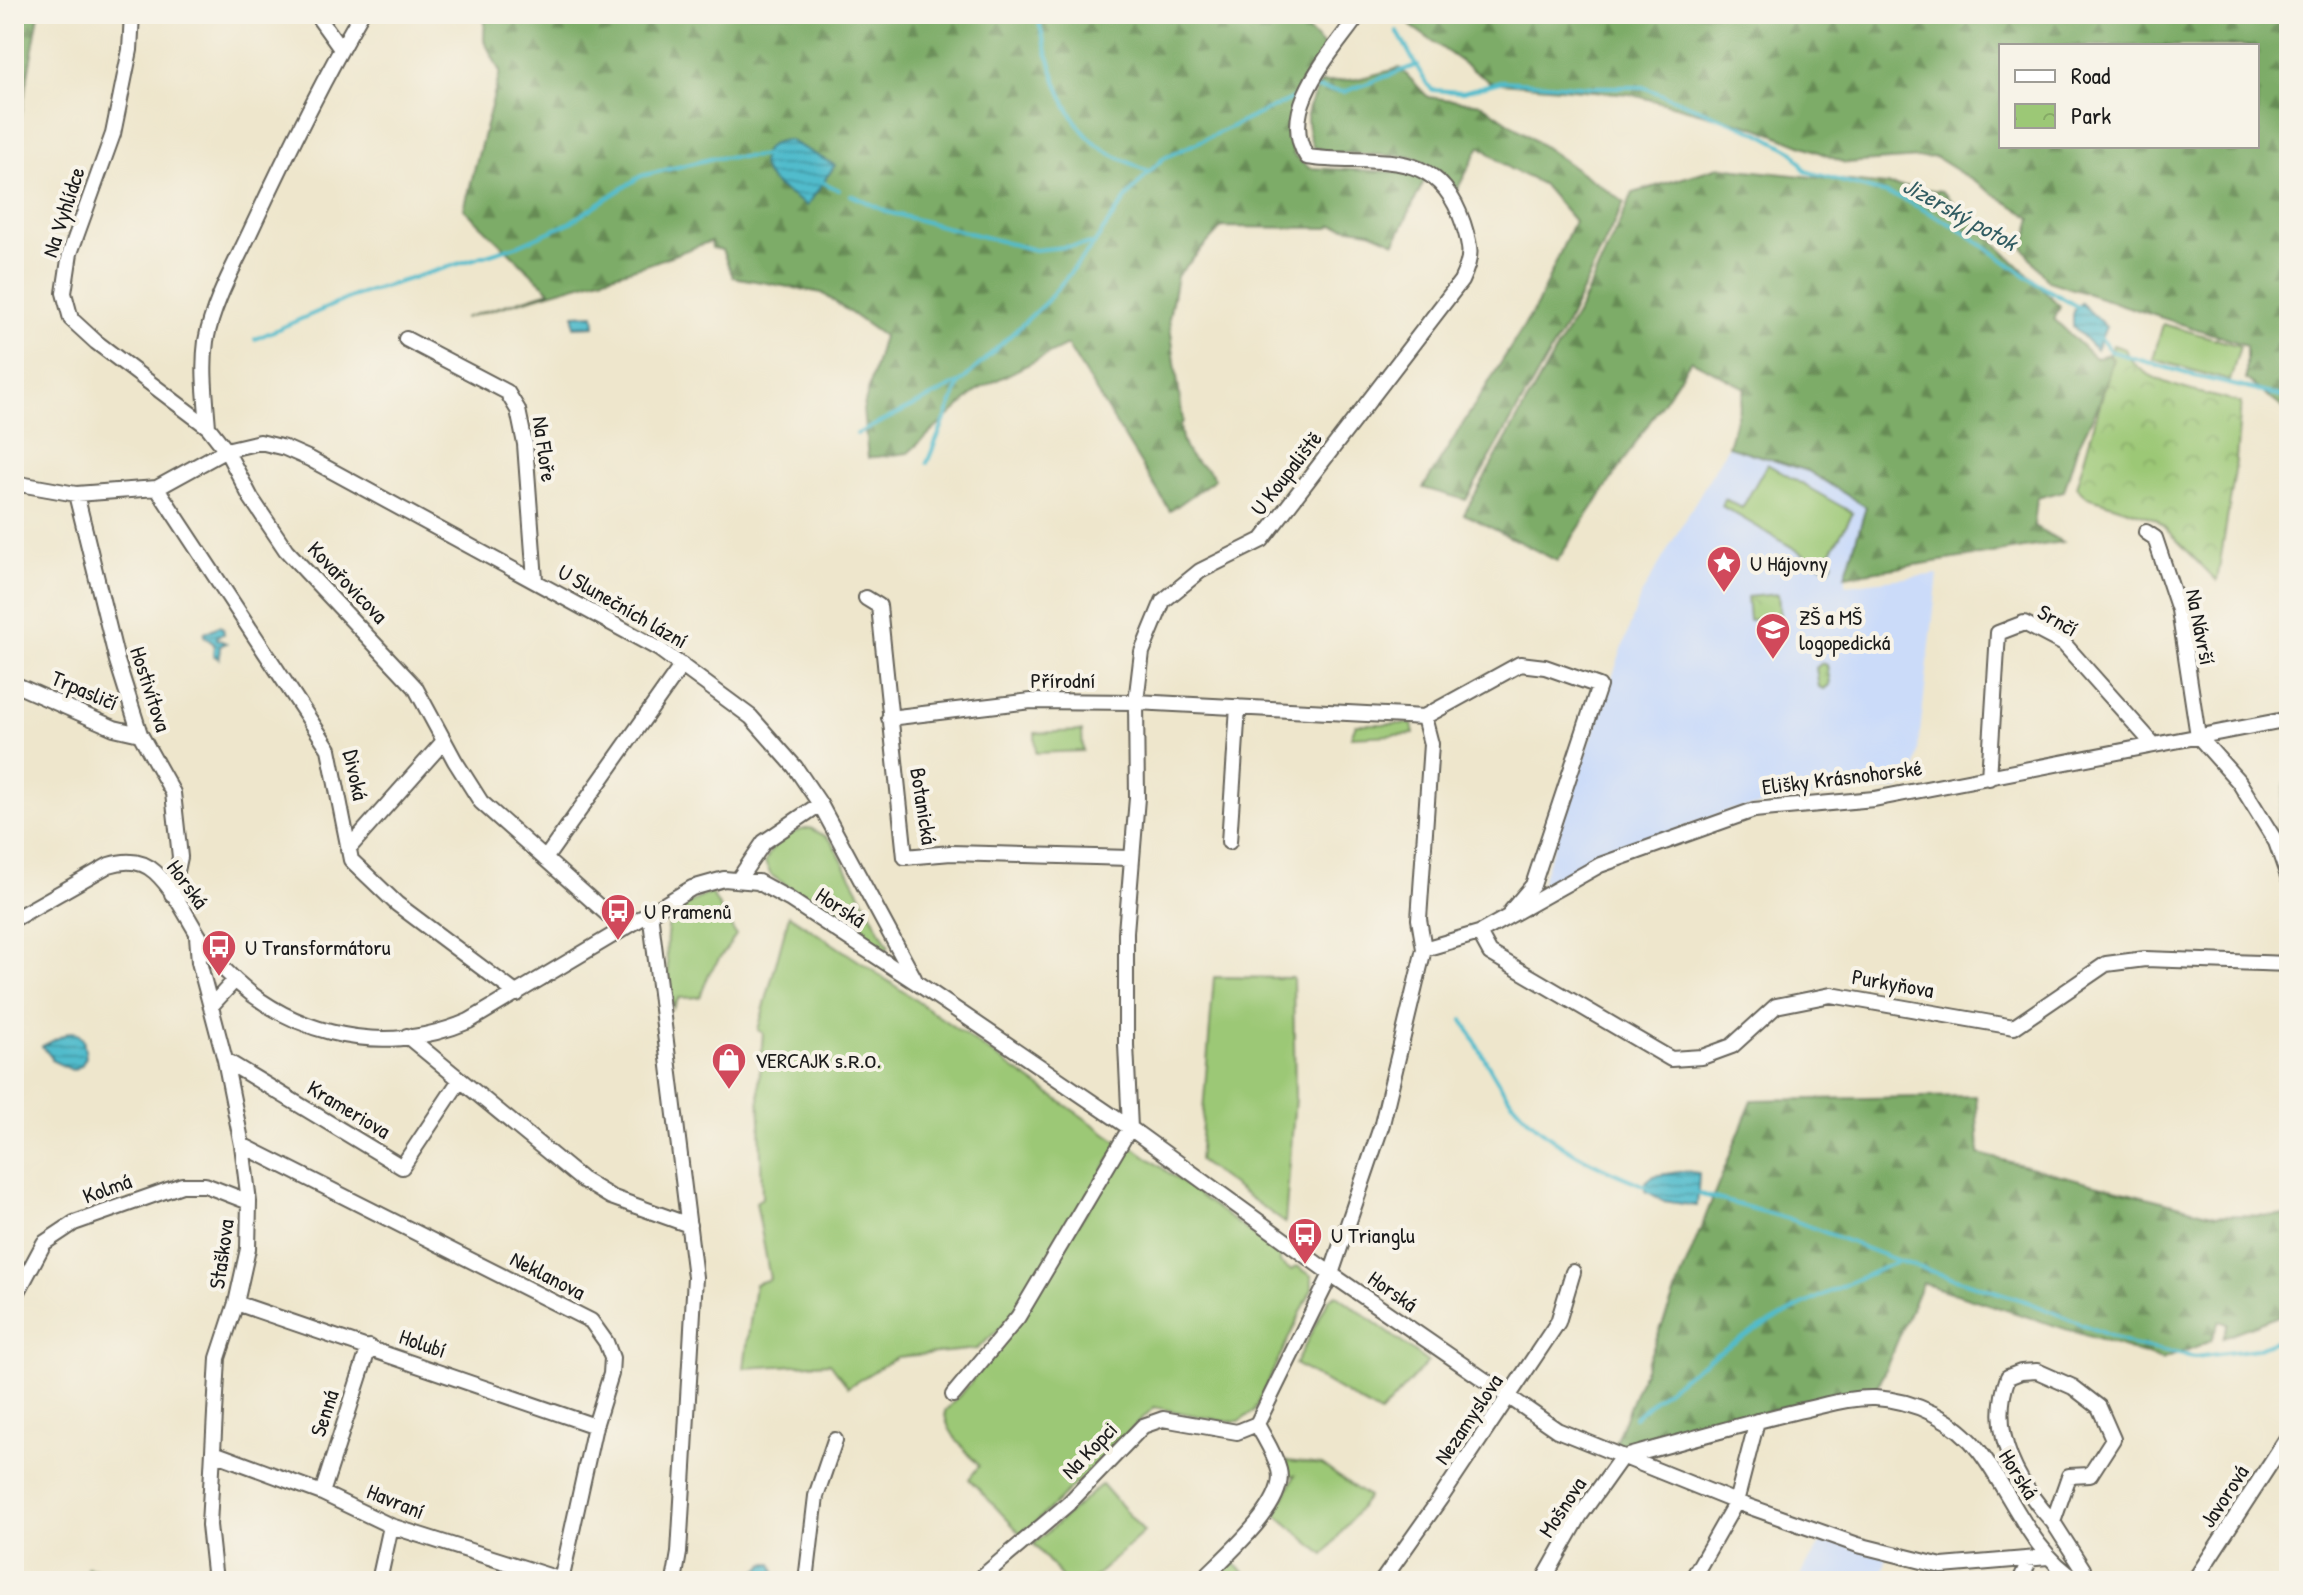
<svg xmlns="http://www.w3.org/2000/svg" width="2303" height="1595" viewBox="0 0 2303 1595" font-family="'Patrick Hand',sans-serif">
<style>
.built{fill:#cbdbf9}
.grass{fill:#9cc876;stroke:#5c7249;stroke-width:2}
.forest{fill:url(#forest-firs);stroke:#4c6442;stroke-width:2;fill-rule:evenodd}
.park{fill:url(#park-crowns);stroke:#5c7249;stroke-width:2}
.water{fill:url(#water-rules);stroke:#366c74;stroke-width:2}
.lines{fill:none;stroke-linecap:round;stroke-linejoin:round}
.stream{stroke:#51bccc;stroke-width:4}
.minor-casing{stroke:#66635a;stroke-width:18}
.minor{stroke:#fff;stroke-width:14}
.labels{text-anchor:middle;stroke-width:8;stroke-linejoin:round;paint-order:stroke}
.street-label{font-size:22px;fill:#1c1c1c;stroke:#f7f3e8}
.poi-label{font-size:22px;fill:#1c1c1c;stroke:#f7f3e8;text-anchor:start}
.water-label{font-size:24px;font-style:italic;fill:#315c62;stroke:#f7f3e8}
</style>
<defs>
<pattern id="forest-firs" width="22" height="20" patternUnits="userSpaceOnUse" patternTransform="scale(2)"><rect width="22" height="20" fill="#7dac67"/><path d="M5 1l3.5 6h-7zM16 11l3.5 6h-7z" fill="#668b54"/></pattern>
<pattern id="park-crowns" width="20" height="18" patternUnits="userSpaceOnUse" patternTransform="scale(2)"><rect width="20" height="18" fill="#9cc876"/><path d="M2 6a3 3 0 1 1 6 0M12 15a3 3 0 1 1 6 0" fill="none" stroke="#86ab66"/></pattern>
<pattern id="water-rules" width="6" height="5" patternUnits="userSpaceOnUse" patternTransform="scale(2)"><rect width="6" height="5" fill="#51bccc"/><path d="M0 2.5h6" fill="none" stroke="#4298a5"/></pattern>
</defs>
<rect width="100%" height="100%" fill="#f7f3e8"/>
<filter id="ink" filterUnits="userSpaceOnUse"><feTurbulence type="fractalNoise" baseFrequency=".0125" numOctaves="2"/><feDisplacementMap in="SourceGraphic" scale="16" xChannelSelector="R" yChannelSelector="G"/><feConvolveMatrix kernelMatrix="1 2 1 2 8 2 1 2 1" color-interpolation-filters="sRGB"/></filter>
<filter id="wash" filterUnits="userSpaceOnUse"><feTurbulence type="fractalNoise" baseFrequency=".006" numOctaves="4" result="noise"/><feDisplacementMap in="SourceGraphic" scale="32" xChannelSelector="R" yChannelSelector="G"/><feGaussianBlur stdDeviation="1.8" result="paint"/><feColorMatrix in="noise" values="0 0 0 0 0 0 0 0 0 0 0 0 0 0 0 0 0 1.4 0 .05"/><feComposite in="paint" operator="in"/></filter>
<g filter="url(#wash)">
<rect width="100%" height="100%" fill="#eee6cc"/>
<path class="built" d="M1728,446L1808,471L1866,507L1846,576V585L1938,574L1915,777L1898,789L1809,797L1731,810L1605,856L1550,887L1541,883L1640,597Z
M1823,1540L1887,1556L1881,1581H1796Z"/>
<path class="grass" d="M2163,324L2240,346L2230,381L2153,359Z
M1767,464L1853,513L1827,558L1833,562L1829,569L1722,506L1725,499L1742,508Z
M1356,724H1412L1414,734L1351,737Z
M1082,731L1083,751L1036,753L1035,733Z
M2289,763V851L2276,832Z
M810,828L827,837L833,843L889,947L885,950L771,875L765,863C774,839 785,833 810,828Z
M711,893L736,935L710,972L700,997L679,998L673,1008C670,986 658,925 677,910C687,903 700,898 711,893Z
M789,915L868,967L1120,1143L1009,1320L977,1349L897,1357L848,1387L830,1363L744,1368L755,1284L770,1279L756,1202L762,1198L759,1083L763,1033L758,1030Z
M1214,977L1293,978L1295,1098L1285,1223L1199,1161Z
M1135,1148L1279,1254L1280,1263L1291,1270L1297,1266L1312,1276V1289L1254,1411L1240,1421H1223L1154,1407L1026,1532L1020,1533L969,1479L979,1466C967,1451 944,1431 945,1411L969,1385L1129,1149Z
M1336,1294L1428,1362L1380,1414L1295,1364L1329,1299Z
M1287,1461L1322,1465L1368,1497L1324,1555L1276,1514L1295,1475H1288Z
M1102,1484L1144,1532L1090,1581H1065L1034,1544Z
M1233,1562L1254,1581H1214Z
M87,1567L147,1581H84Z"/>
<path class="forest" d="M14,14H39L14,154Z
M485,14H1297L1299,21L1329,51L1300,85L1292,118L1293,154L1309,168L1400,172L1426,177L1395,242L1370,231L1332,225L1329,228L1222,227L1177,276L1169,318L1183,421L1180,425C1181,438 1184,453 1195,461C1204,468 1209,468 1215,479L1170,511L1067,345L979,389L908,453L868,458L863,410L883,336L822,293L733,277L722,250L712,248L711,241L649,264L464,318L550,291L464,209L500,72L484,40Z
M1403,14H2289V408H2283L2246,380V345L2048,281L2024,248L2032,218L1935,157L1845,163L1756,127L1629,94L1490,82L1411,26ZM2257,46V146H2001V46Z
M1400,68L1428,97L1482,104L1624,202L1567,323L1466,500L1423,488L1537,305L1574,221L1542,184L1510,169L1480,146L1457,190L1442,172L1413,157L1330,152L1313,147C1303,118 1305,109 1321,83L1357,79Z
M1719,167L1942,191L2060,306L2054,319L2095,358L2111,353L2110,356L2113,358L2099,404L2077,448L2064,491L2037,498L2034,526L2062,542L1845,576L1866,507L1808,471L1728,446L1745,388L1691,360L1557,561L1464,514L1582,304L1633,193Z
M1976,1096L1979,1154L2216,1215L2289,1216V1312L2223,1337L2228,1324L2219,1321L2211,1341L2162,1360L1922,1283L1876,1391L1794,1405L1613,1448L1752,1100Z"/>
<path class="park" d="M2113,345L2125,349C2136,384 2208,394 2241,403L2235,471L2217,581L2156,519L2088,497L2076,487L2113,359L2110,356Z
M1778,594L1780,617L1749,620L1747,597Z
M1822,663L1827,665L1830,684L1824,689L1819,687L1816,668Z"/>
<path class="water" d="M788,140L835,165L807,206C790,194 749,176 766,150C771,142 779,141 788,140Z
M2081,303L2106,327L2096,350L2073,326V311Z
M594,314L595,326L574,327V315Z
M219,626L223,628L224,634L218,635L217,639L226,643L220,646L219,659L213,655L214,644L204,636V633Z
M70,1032L78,1033L83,1039L86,1057L81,1066L72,1070L51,1060L52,1058L42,1046Z
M1685,1171L1699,1173L1697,1206L1664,1201L1646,1191V1182L1653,1176Z
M767,1563H772L776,1575L770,1581H749V1577Z"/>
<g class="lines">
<path class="stream" d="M1037,14C1048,56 1061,119 1099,146C1113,157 1133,163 1148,172
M1397,31C1409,51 1418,72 1432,90L1463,92L1503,81L1593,87H1643L1759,133L1794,152L1805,171L1901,198L1960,229L2036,283L2078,307
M1315,88L1344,92L1417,65
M818,180L839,190
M851,195L887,212L1035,250L1094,244C1115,213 1135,183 1164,158L1300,95
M2100,337L2110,351L2195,376L2289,398
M255,339L354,296L519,245L569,223L641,176L714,158L767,156
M857,434L961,382L1047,301L1094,244
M927,463L960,383
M1463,1020C1477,1043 1489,1069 1504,1091C1540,1141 1592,1165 1648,1187
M1696,1193L1790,1219L1899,1261L2028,1302L2132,1345L2195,1357L2256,1349L2289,1335
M1634,1418C1710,1347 1804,1301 1899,1261"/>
</g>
</g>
<g filter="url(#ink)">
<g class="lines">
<defs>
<path id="minor" d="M132,14L130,50L113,134L70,253L64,293L71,319L96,342L208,427L226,450L251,498L286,550L415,687L455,761L481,802L623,928
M316,14L341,49
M406,339L507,392L518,410L525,444L535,580
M208,427C206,399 202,370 206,341C213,302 236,263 252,228C286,155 321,83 361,14
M14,483L76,494L157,488L226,450L260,442L285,448L310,459L659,649L751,717L795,767L820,804L914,978
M157,488L329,749L351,860L397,904L517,994
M76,494L117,661L140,734L173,793L180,857L172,894
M2146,532L2155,538L2179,610L2198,736
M866,598L879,606L905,857L951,853L1130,858
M14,684L114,728L140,734
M1424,717L1520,664L1545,667L1599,686L1533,885L1511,911
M889,718L1031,701L1136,702L1424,717
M2198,736L2239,782L2276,842L2289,879
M1989,778L1998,633L2024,623L2064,644L2154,745
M1229,842L1238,707
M348,849L444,741
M545,859L682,665
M738,880L764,842L820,804
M650,912L695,1277L679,1553L674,1581
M14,919L109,865C125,860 142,860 155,872C180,895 192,931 214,958C277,1033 378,1060 469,1021L692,888L724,879L758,882L789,899L917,983L1130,1128L1331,1274L1557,1430L1736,1502L1858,1545L1942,1566L2048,1557
M1479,933L1490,953L1671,1059L1702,1057L1732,1046L1776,1006L1831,995L2014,1027L2106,964L2145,959L2289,964
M197,936L199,962L225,1060L242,1145L249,1202L248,1249L236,1303L218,1358L209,1525L215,1581
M1424,949L1479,933L1600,865L1754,810L1874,799L2289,719
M211,1006L235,980
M407,1036L581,1179L611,1197L689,1225
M225,1060L402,1167L460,1080
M1130,1128L1126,1045V932L1137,798L1136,702L1142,652L1163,601L1200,571L1262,540L1461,281C1473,256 1471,248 1463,223C1436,142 1374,167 1307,157C1276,109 1333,52 1359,14
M242,1145L591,1321L606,1342L612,1358L611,1374L595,1426L561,1581
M14,1299L44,1243L74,1223L182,1185H205L249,1202
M236,1303L595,1426
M953,1395L1018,1317L1130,1128
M214,1453L322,1493L391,1526L565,1581
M1622,1458C1680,1442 1739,1425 1798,1411C1823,1406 1849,1397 1875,1398C1915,1400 1956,1420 1980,1452C2013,1496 2030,1551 2078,1581
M322,1493L369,1347
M2053,1522C2016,1482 1988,1432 2008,1377L2021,1372L2037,1371L2073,1387L2099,1407L2113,1439L2090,1475L2069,1476L2053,1522L2083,1569L2084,1581
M379,1581L391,1526
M806,1581L816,1496L835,1440
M977,1581L1068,1504L1143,1426L1163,1419L1237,1432L1257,1424L1331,1274L1382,1124L1424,949L1419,919L1431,744L1424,717
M1201,1581C1223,1558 1288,1504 1279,1470C1275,1454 1264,1438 1257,1424
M1382,1581L1440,1499L1558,1322L1573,1272
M1543,1581L1579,1517L1621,1458
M1691,1581L1736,1502L1757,1421
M2020,1581L2030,1559
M2194,1581L2289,1435"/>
</defs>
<use href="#minor" class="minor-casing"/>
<use href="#minor" class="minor"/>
</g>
</g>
<defs>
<symbol id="sight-pin" viewBox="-11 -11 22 30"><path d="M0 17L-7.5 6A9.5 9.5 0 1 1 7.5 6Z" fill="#d1495b" stroke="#f7f3e8"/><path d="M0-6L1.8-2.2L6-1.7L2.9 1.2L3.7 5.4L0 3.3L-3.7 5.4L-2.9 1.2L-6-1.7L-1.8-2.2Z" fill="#fff"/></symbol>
<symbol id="school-pin" viewBox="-11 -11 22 30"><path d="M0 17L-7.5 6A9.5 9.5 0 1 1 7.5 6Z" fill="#d1495b" stroke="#f7f3e8"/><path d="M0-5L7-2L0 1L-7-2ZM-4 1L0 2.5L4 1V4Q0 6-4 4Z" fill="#fff"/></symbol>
<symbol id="bus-pin" viewBox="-11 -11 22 30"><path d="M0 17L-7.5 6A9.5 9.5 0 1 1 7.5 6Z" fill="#d1495b" stroke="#f7f3e8"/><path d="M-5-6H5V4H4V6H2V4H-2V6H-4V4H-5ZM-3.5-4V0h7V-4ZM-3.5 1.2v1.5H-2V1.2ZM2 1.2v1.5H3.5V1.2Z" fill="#fff"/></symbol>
<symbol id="shop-pin" viewBox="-11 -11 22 30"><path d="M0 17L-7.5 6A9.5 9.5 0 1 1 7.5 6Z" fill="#d1495b" stroke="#f7f3e8"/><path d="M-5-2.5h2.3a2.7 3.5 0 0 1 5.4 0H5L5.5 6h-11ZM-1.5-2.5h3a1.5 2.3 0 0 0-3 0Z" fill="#fff"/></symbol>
</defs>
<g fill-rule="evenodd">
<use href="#sight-pin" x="1704" y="543" width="40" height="54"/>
<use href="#school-pin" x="1753" y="610" width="40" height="54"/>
<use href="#bus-pin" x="598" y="891" width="40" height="54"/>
<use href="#bus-pin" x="199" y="927" width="40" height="54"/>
<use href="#shop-pin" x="709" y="1040" width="40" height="54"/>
<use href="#bus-pin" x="1285" y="1215" width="40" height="54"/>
</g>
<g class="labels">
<g class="street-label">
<text transform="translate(63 212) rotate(-72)" y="8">Na Vyhlídce</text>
<text transform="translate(545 449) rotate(82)" y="8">Na Floře</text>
<text transform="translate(1286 473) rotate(-52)" y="8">U Koupaliště</text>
<text transform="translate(348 582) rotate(46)" y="8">Kovařovicova</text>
<text transform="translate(623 606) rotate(30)" y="8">U Slunečních lázní</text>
<text transform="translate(2058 620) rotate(30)" y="8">Srnčí</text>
<text transform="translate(2201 627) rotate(79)" y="8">Na Návrší</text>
<text x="1063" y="688">Přírodní</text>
<text transform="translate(151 689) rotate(72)" y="8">Hostivítova</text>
<text transform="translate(85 690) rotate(23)" y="8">Trpasličí</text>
<text transform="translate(356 775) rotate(78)" y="8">Divoká</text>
<text transform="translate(1842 777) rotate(-7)" y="8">Elišky Krásnohorské</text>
<text transform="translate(924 806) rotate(81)" y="8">Botanická</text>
<text transform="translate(188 884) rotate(54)" y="8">Horská</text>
<text transform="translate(841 907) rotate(33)" y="8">Horská</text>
<text transform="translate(1893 983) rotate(10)" y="8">Purkyňova</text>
<text transform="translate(349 1109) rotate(31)" y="8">Krameriova</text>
<text transform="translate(107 1188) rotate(-20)" y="8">Kolmá</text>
<text transform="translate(221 1254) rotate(-82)" y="8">Staškova</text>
<text transform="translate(548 1275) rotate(27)" y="8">Neklanova</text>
<text transform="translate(1393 1291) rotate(35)" y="8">Horská</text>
<text transform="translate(423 1343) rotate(19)" y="8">Holubí</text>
<text transform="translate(324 1413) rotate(-72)" y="8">Senná</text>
<text transform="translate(1468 1419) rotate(-56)" y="8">Nezamyslova</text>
<text transform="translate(1089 1450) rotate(-46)" y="8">Na Kopci</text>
<text transform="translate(2019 1474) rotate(58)" y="8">Horská</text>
<text transform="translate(2224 1496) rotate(-57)" y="8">Javorová</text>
<text transform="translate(396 1501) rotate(22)" y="8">Havraní</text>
<text transform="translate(1562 1507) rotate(-57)" y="8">Mošnova</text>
</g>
<g class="poi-label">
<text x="1750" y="571">U Hájovny</text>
<text x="1799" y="625">ZŠ a MŠ<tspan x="1799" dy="25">logopedická</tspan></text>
<text x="644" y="919">U Pramenů</text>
<text x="245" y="955">U Transformátoru</text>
<text x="755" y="1068">VERCAJK s.ʀ.ᴏ.</text>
<text x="1331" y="1243">U Trianglu</text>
</g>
<g class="water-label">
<text transform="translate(1960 214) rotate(29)" y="8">Jizerský potok</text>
</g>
</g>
<rect width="2303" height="1595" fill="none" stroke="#f7f3e8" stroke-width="48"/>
<rect x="1999" y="44" width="260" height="104" fill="#f7f3e8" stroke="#9f9d96" stroke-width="2"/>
<rect x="2015" y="70" width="40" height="12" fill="#ffffff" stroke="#9f9d96" stroke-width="2"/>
<text x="2071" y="84" font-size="24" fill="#1c1c1c">Road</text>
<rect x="2015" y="104" width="40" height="24" fill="url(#park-crowns)" stroke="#9f9d96" stroke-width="2"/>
<text x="2071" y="124" font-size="24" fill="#1c1c1c">Park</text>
</svg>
